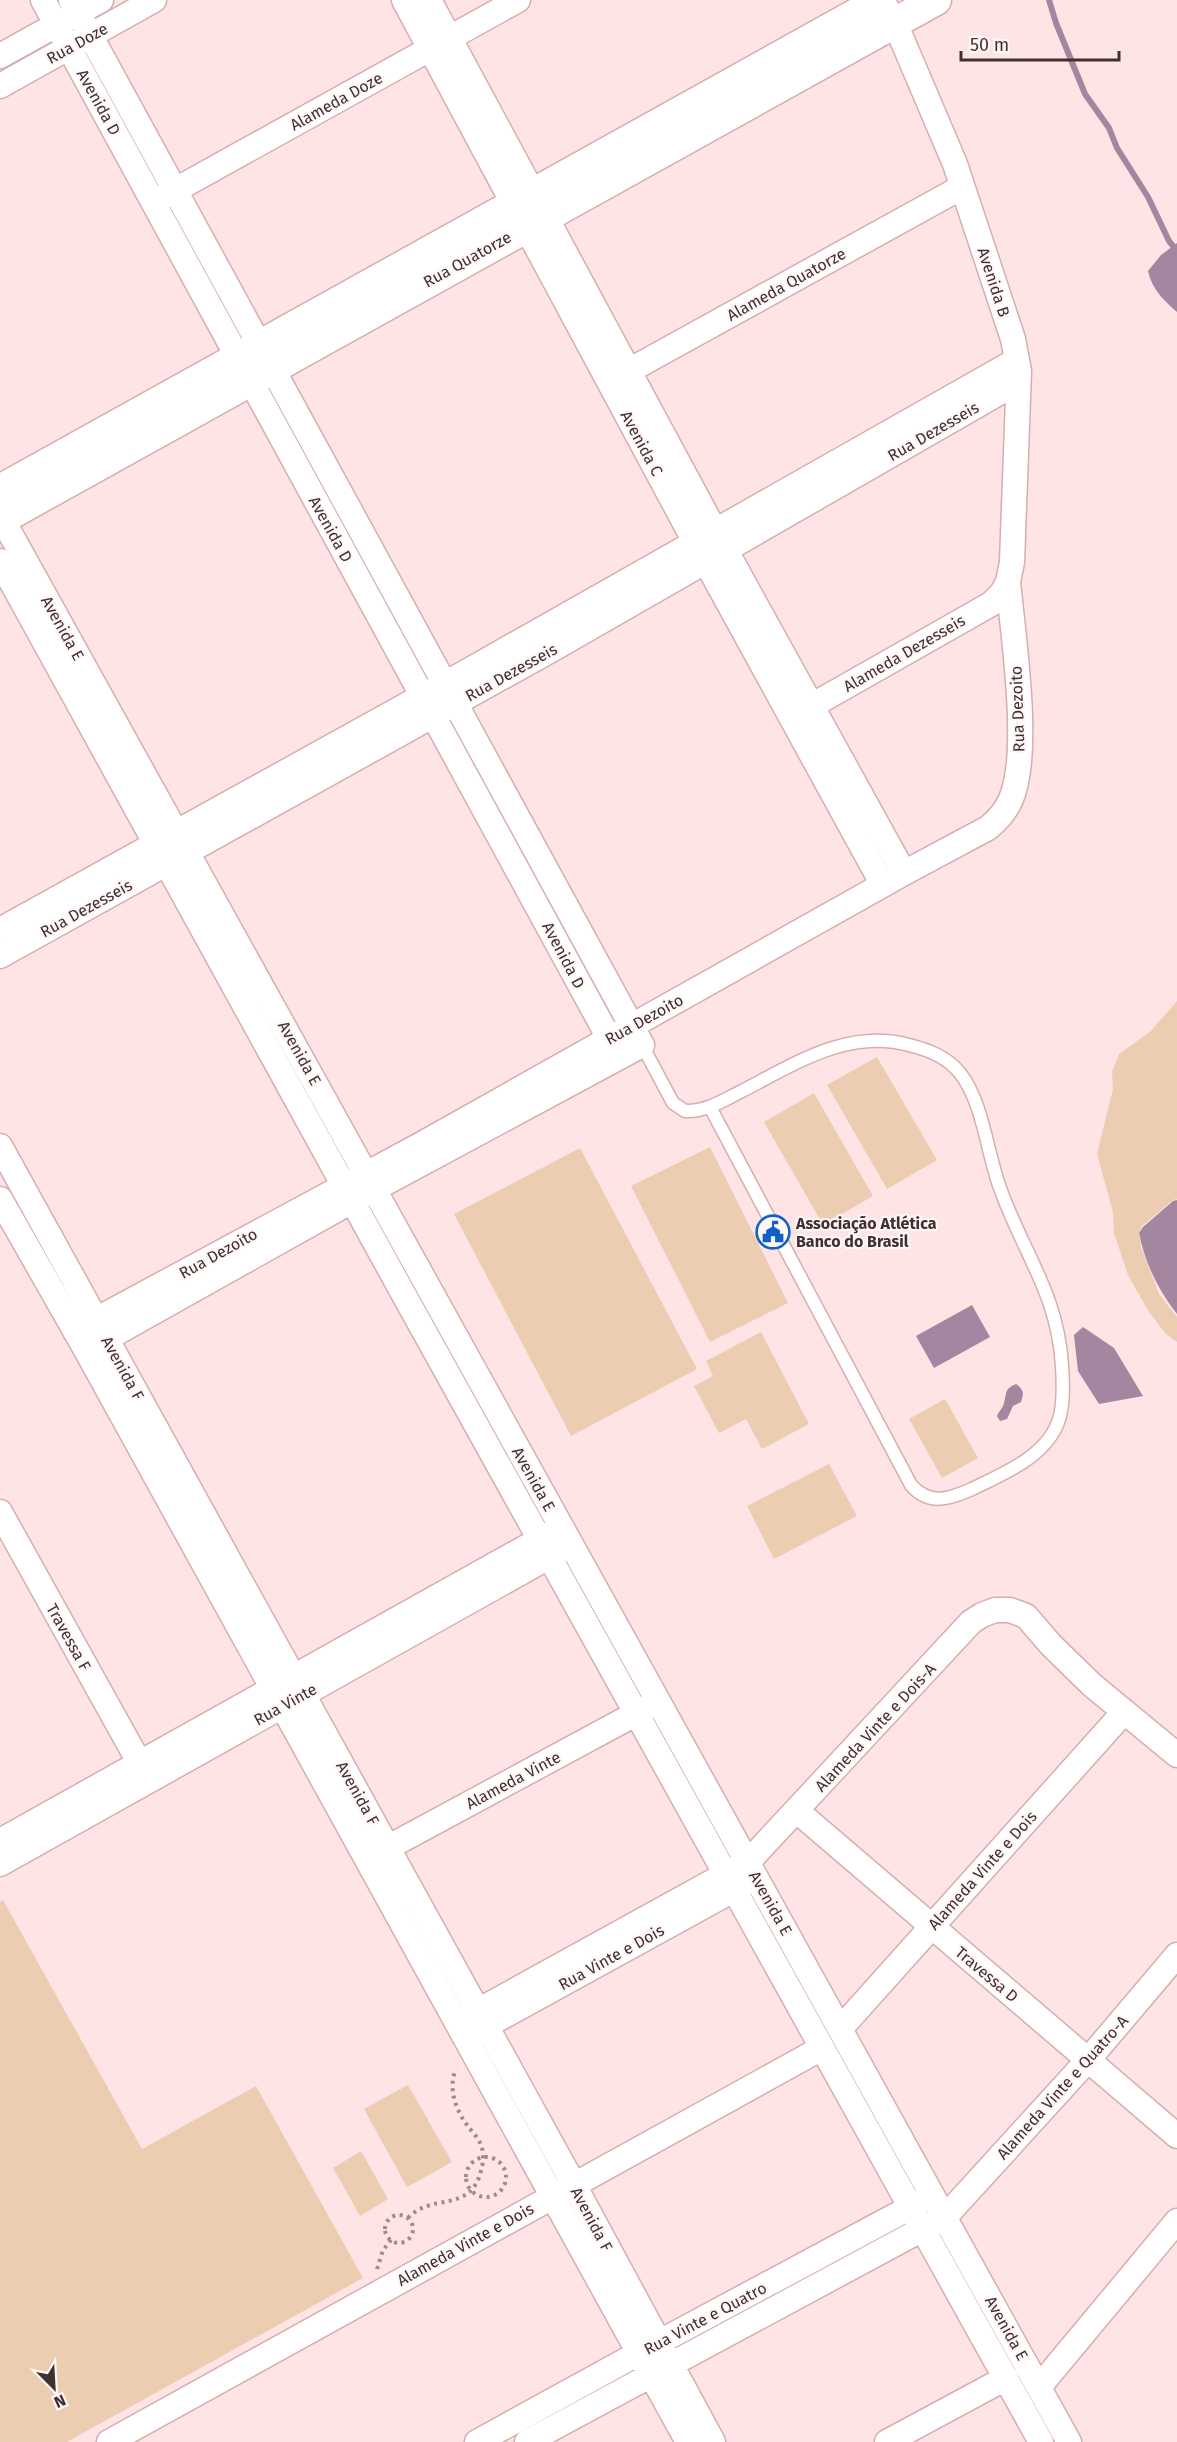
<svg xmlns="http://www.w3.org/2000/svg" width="1177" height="2442" viewBox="0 0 1177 2442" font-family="'Fira Sans',sans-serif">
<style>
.green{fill:#eccdb2}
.water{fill:#a386a0}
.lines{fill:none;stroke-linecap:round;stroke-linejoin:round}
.stream{stroke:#a386a0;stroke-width:6}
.service-casing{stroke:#d7aeaf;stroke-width:15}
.minor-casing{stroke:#d7aeaf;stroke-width:27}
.tertiary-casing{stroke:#d7aeaf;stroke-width:33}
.path{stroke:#9f8a8a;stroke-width:4;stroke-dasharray:3 4.5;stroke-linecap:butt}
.service{stroke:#fff;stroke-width:12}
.minor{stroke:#fff;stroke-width:24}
.tertiary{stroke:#fff;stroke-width:30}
.labels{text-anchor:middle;stroke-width:4.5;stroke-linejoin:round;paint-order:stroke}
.street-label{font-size:16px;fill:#403030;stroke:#fff6f6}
.poi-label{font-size:16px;font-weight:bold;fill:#403030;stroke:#fff6f6;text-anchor:start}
</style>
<rect width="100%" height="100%" fill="#fee4e4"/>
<path class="green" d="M1177,1001V1199L1173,1200L1142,1226L1139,1233L1141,1247L1159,1294L1177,1317V1342L1165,1333L1149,1312L1128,1275L1114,1233L1113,1212L1097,1154L1113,1089L1112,1072L1119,1054L1151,1031Z
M877,1057L937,1160L887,1189L827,1085Z
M814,1093L873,1196L823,1225L764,1122Z
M710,1147L788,1303L710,1342L631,1186Z
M580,1148L697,1369L571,1436L454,1214Z
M761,1332L809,1424L762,1449L746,1419L719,1433L694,1386L713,1376L706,1361Z
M945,1399L978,1458L942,1478L909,1419Z
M829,1464L857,1516L774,1559L747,1506Z
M3,1900L142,2149L256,2086L363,2278L67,2442H0V1902Z
M408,2085L452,2162L407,2187L364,2109Z
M361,2151L388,2199L360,2216L333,2168Z"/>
<path class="water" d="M1177,243V312C1163,300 1152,289 1148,271L1161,255Z
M1177,1200V1314C1158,1290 1145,1263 1139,1233L1143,1227L1173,1201Z
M972,1305L990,1337L934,1368L916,1336Z
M1083,1327L1114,1348L1143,1396L1099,1404L1078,1371L1074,1335Z
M1016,1384C1024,1390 1024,1393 1021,1402L1013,1406L1007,1419L1000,1421L997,1416C999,1411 1003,1408 1004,1403C1007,1393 1004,1389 1016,1384Z"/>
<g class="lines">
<path class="stream" d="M1049,0L1056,23L1085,94L1109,128L1117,148L1148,197L1169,241L1177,251"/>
<defs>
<path id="service" d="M642,1045L673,1103L685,1111C705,1112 722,1101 740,1092C793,1065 847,1028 909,1045C929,1050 947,1057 960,1073C983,1102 987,1153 1000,1188C1023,1253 1058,1294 1062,1366C1063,1382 1064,1400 1060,1416C1050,1455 1005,1473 972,1489C950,1499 929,1506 911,1485L710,1107"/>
<path id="minor" d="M43,0L616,1051
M71,0L642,1045L352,1201L86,1350
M404,0L695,542L883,885
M429,0L715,531L904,873
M0,56L101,0
M0,86L154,0
M161,198L518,0
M614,379L962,187
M0,515L1069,2442
M0,561L404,1295L1041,2442
M799,713L991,604L1002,593L1008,582
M0,930L466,672L1017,360
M0,956L553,649L1018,382
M0,1146L573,2183L713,2442
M0,1199L86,1350L688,2442
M75,1331L420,1145L904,873L988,828C998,820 1006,811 1011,799C1031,752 1013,635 1008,582L1012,562L1019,371L1013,339L955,164L895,23L886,7
M0,1512L139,1762
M797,1811L1177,2136
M0,1841L553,1532
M374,1855L650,1706
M0,1864L563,1549
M463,2019L748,1862L971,1622L982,1615L995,1610H1010L1026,1616L1051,1645L1092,1685L1177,1755
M841,2028L1124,1712
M473,2033L748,1882
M1039,2387L1177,2221
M109,2442L822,2048
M477,2442L639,2353L926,2199
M527,2442L945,2217L1088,2060L1177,1955
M887,2442L1006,2378"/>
<path id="tertiary" d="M0,490L881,0
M0,520L936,0"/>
</defs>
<use href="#service" class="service-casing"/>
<use href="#minor" class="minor-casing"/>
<use href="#tertiary" class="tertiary-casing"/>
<path class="path" d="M466 2177a20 20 0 1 1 40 0a20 20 0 1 1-40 0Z
M385 2229a14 14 0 1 1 28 0a14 14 0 1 1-28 0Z
M408,2218C432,2192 470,2214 481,2171C483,2164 484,2155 482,2148C480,2139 472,2132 467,2125C455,2109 448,2087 456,2069
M377,2269L383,2250L391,2240"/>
<use href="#service" class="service"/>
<use href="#minor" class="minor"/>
<use href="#tertiary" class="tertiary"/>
</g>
<defs>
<symbol id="civic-ring" viewBox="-11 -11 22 22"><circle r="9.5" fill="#fff6f6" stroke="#1060ca" stroke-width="1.5"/><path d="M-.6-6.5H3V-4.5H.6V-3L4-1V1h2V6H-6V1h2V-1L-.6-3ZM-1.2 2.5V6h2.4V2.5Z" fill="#1060ca"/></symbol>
</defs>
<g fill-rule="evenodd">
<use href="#civic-ring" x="754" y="1213" width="38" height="38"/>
</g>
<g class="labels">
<g class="street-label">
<text transform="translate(77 43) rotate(-29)" y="6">Rua Doze</text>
<text transform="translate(336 101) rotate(-29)" y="6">Alameda Doze</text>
<text transform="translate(99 102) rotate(61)" y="6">Avenida D</text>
<text transform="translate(467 259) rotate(-29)" y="6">Rua Quatorze</text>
<text transform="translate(994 282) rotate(72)" y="6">Avenida B</text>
<text transform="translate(786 284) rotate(-29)" y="6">Alameda Quatorze</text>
<text transform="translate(933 431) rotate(-30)" y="6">Rua Dezesseis</text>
<text transform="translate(642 443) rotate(62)" y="6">Avenida C</text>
<text transform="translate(331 529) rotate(61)" y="6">Avenida D</text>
<text transform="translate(63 628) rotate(61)" y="6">Avenida E</text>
<text transform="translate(904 653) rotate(-30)" y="6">Alameda Dezesseis</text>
<text transform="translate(511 672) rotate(-29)" y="6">Rua Dezesseis</text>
<text transform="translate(1017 709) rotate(-92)" y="6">Rua Dezoito</text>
<text transform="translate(86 908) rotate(-29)" y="6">Rua Dezesseis</text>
<text transform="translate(564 955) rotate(62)" y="6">Avenida D</text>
<text transform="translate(644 1019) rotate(-29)" y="6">Rua Dezoito</text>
<text transform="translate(300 1053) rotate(61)" y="6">Avenida E</text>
<text transform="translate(218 1253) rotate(-29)" y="6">Rua Dezoito</text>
<text transform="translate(123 1368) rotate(61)" y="6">Avenida F</text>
<text transform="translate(534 1479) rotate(61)" y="6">Avenida E</text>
<text transform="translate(69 1637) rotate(61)" y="6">Travessa F</text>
<text transform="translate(285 1704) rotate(-29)" y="6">Rua Vinte</text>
<text transform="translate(875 1727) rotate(-47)" y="6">Alameda Vinte e Dois-A</text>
<text transform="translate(513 1780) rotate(-28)" y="6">Alameda Vinte</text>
<text transform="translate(358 1793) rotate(61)" y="6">Avenida F</text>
<text transform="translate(982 1870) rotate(-48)" y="6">Alameda Vinte e Dois</text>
<text transform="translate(771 1903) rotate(61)" y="6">Avenida E</text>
<text transform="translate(611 1957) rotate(-29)" y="6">Rua Vinte e Dois</text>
<text transform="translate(987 1974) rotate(40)" y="6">Travessa D</text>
<text transform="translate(1062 2087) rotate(-48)" y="6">Alameda Vinte e Quatro-A</text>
<text transform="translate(592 2219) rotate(62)" y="6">Avenida F</text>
<text transform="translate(465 2244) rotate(-29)" y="6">Alameda Vinte e Dois</text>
<text transform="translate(705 2318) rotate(-28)" y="6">Rua Vinte e Quatro</text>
<text transform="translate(1007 2328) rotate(61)" y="6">Avenida E</text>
</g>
<g class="poi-label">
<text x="796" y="1229">Associação Atlética<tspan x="796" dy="18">Banco do Brasil</tspan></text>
</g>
</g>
<g transform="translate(54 2388) rotate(156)" stroke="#fff6f6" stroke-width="4.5" paint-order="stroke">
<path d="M0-4.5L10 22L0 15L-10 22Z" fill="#403030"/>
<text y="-9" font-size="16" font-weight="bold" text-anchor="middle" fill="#403030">N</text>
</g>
<path d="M961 51v9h158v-9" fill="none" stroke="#403030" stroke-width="3"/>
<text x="970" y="51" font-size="18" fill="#403030" stroke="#fff6f6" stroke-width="4.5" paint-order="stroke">50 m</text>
</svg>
